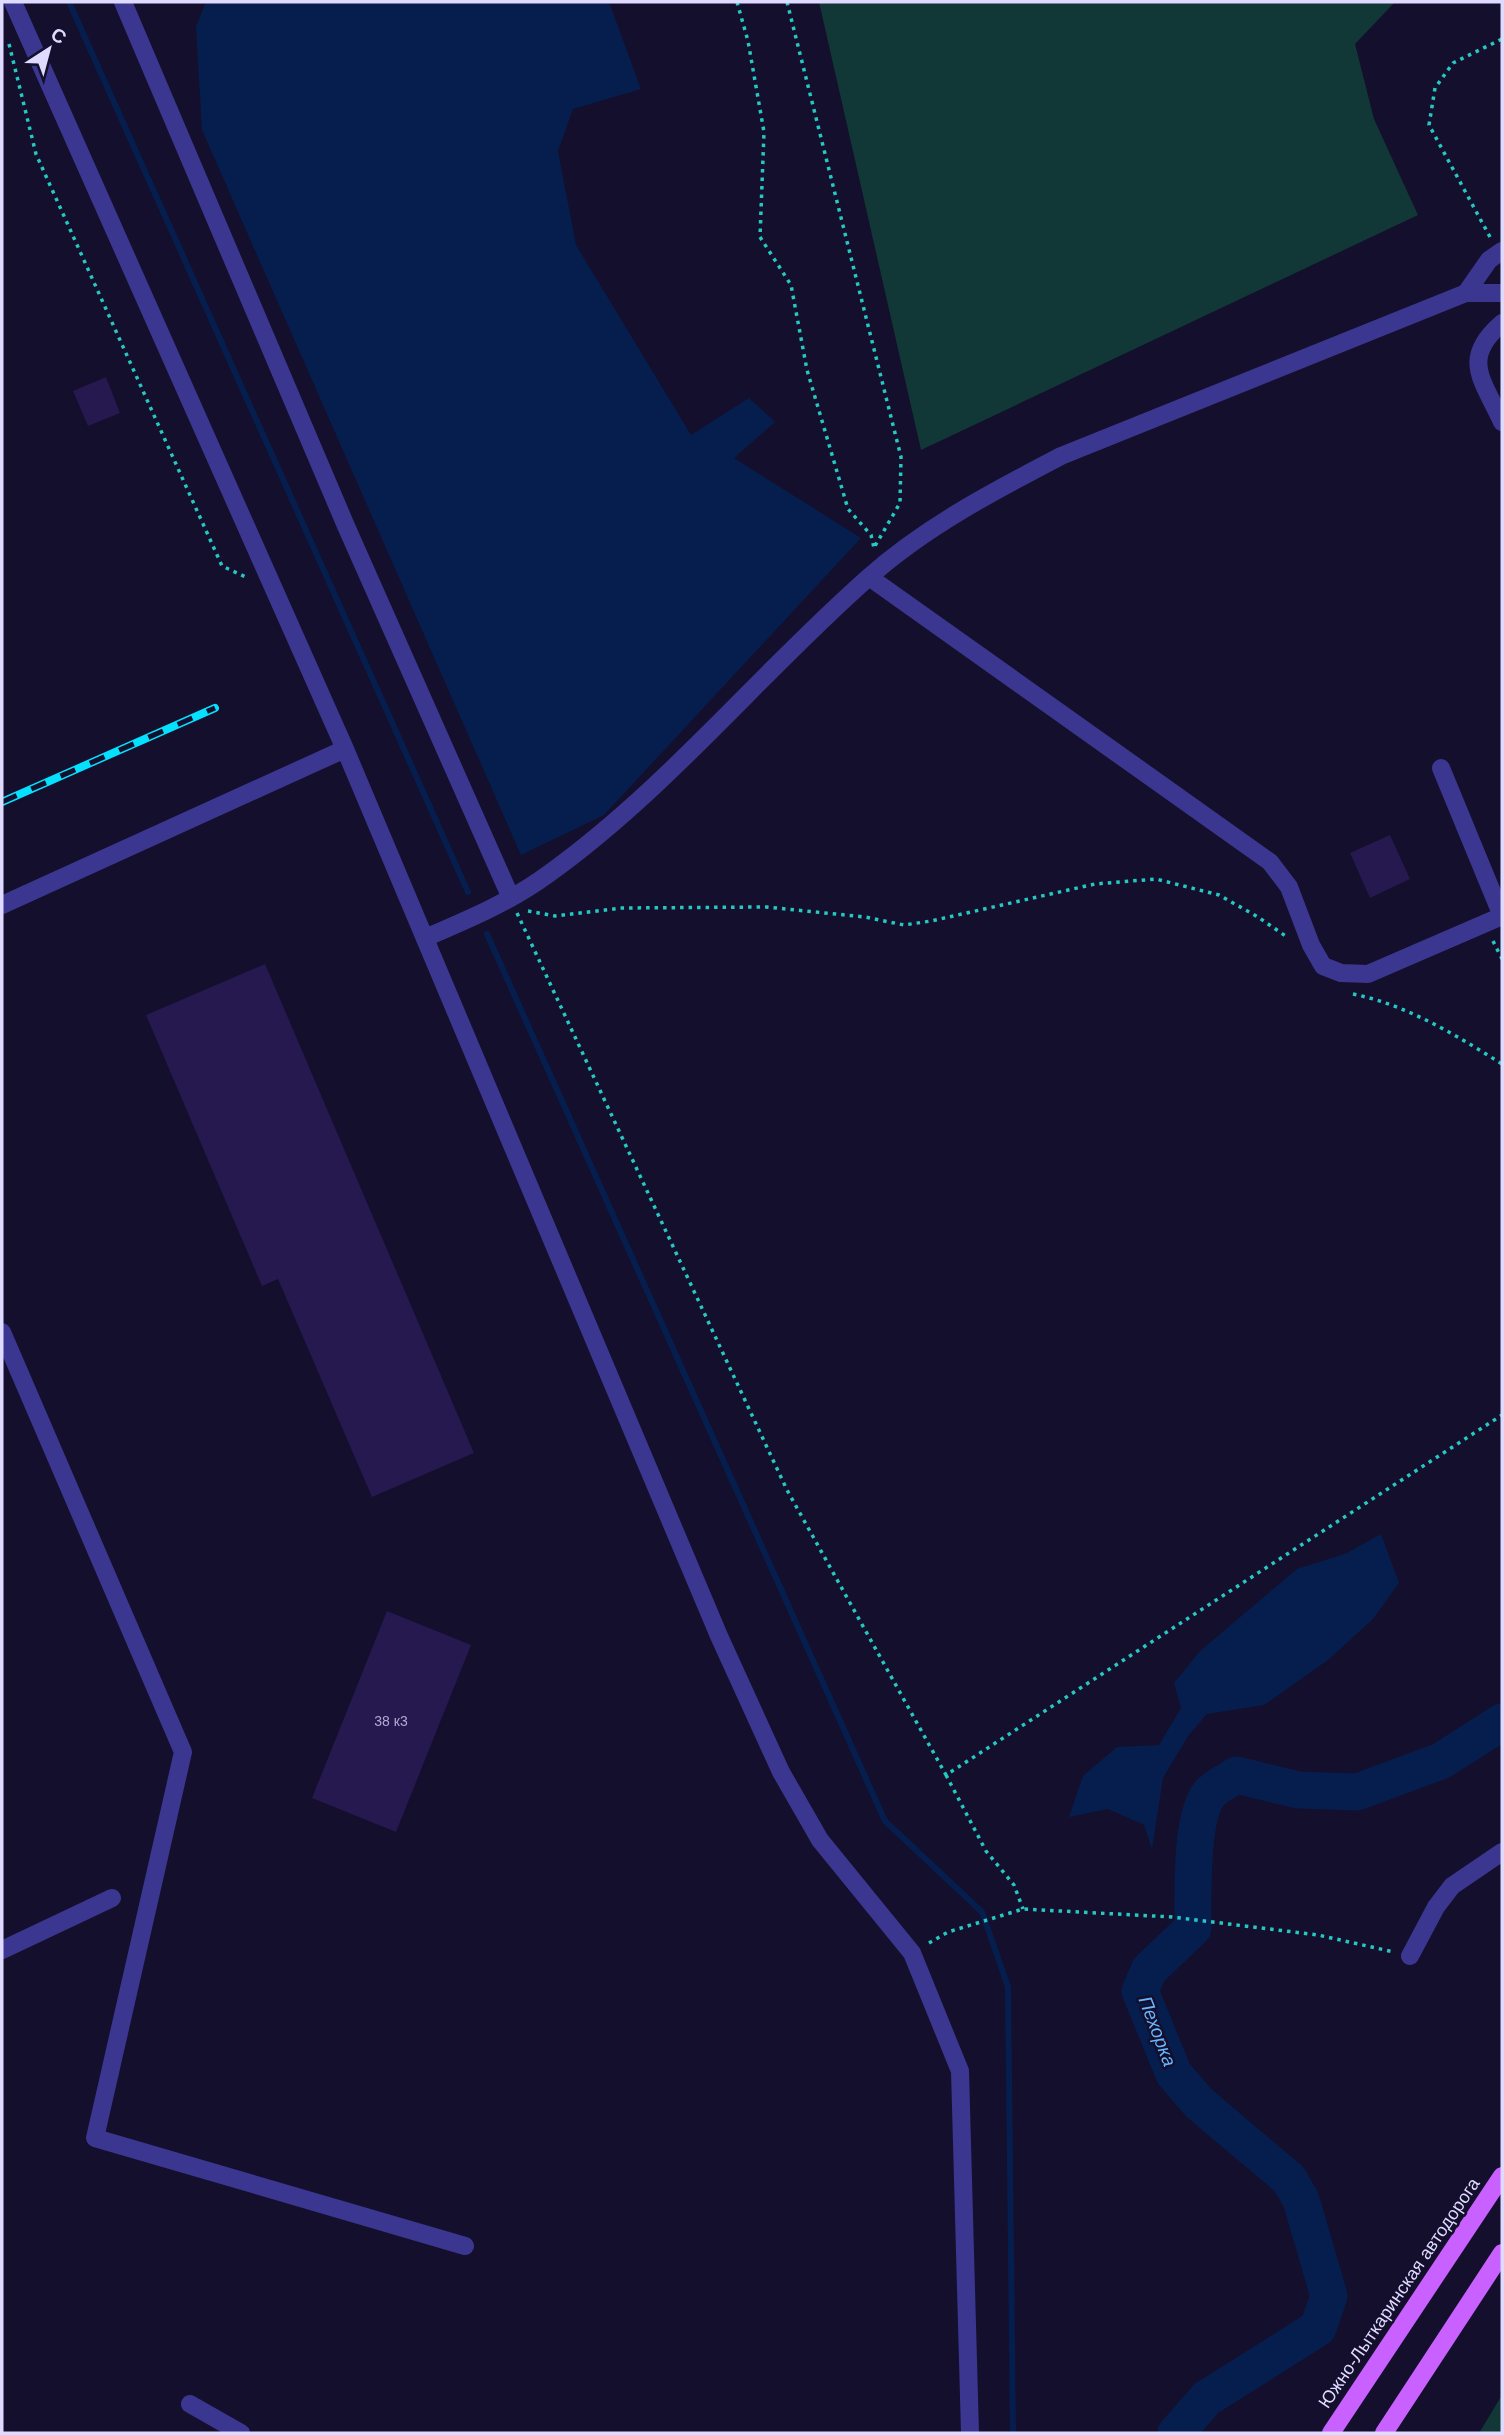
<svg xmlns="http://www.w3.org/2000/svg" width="1504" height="2435" viewBox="0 0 1504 2435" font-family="Helvetica,sans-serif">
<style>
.green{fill:#113736}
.water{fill:#061e4e}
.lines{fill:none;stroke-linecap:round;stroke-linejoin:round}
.stream{stroke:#061e4e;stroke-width:6}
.river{stroke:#061e4e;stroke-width:37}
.building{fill:#25194f}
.path{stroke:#25c8c2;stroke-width:3.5;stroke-dasharray:3.5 5;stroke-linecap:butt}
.minor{stroke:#3b368f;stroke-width:18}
.major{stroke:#c861ff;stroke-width:18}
.rail-casing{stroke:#06e0ff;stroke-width:8}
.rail{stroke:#140f2c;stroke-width:5;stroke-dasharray:16;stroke-linecap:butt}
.labels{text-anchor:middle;stroke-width:5;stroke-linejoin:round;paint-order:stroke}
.number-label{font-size:14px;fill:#b0aad3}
.street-label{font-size:18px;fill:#dfdaff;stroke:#140f2c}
.water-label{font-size:19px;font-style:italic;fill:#68b6ff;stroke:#140f2c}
</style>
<rect width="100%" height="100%" fill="#140f2c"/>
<path class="green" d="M819,2H1395L1355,44L1374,119L1418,215L921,450Z
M1502,2395V2433H1479Z"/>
<path class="water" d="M206,2H609L641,89L573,109L558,151L576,245L691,435L749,398L775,422L734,458L861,538L604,815L521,855L202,130L196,27Z
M1381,1534L1399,1583L1373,1619L1328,1660L1264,1705L1207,1714L1188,1736L1163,1778L1152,1849L1144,1825L1108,1809L1069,1817L1083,1776L1117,1747L1159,1745L1181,1708L1174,1683L1200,1651L1297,1569L1347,1553Z"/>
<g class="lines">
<path class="stream" d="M69,2L468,892
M487,934L885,1821L982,1912L1008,1987L1013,2433"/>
<path class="river" d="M1176,2433L1207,2398L1318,2328L1329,2296L1301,2200L1289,2179L1199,2103L1174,2074L1140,1991L1149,1970L1193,1928C1193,1897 1190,1816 1210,1793C1216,1786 1229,1780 1237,1775L1298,1790L1357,1792L1441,1761L1502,1722"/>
</g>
<path class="building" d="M106,377L120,413L88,426L73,391Z
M1390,835L1410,879L1370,898L1350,853Z
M265,964L474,1453L372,1497L278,1279L262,1286L146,1015Z
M387,1611L471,1645L396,1832L312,1798Z"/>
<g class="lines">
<path class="path" d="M737,2L748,41L764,132L760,237L791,285L807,370L848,509L871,535L874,548
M787,2L901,457L900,503L875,546
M9,44L36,154L222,566L248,578
M1490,237L1429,125L1435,88L1453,63L1502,39
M528,911L555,916L622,908L766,907L865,917L904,925L931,921L1095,884L1156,879L1219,895L1258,917L1287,937
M517,913L787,1490L946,1775L1502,1415
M1493,941L1502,959
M1353,994C1407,1005 1456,1035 1502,1064
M946,1775L986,1851L1014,1885L1023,1909
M929,1943L948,1932L1023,1909L1172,1917L1318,1935L1394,1952"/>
<path class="minor" d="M13,2L345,749L719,1636L781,1772L820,1840L912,1953L960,2071L970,2433
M123,2L346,526L511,898
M1466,293H1502
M1502,323C1460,359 1483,380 1502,422
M869,577L1270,862L1289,887L1311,945L1323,966L1341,973L1368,974L1502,916
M1441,768L1502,916
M2,905L345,749
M425,938C467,920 510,902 547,875C666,790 760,673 869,577C925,527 994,491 1061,456L1466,293L1489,260L1502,251
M2,1332L183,1752L95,2138L465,2246
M2,1950L112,1898
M1410,1956L1436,1907L1452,1886L1502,1852
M190,2404L241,2433"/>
<path class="major" d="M1331,2433L1502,2176
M1384,2433L1502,2253"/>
<defs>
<path id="rail" d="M2,802L215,708"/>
</defs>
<use href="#rail" class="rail-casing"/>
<use href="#rail" class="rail"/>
</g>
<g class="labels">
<g class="number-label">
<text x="391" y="1726">38 к3</text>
</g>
<g class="street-label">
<text transform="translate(1399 2293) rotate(-56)" y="6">Южно-Лыткаринская автодорога</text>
</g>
<g class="water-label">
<text transform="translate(1158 2031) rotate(69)" y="7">Пехорка</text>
</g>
</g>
<rect width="1504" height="2435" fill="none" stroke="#dfdaff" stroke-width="7"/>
<g transform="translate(49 49) rotate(36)" stroke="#140f2c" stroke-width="5" paint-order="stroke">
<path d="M0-5L12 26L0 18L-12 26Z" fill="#dfdaff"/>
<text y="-10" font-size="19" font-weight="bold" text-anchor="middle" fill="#dfdaff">С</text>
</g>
</svg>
